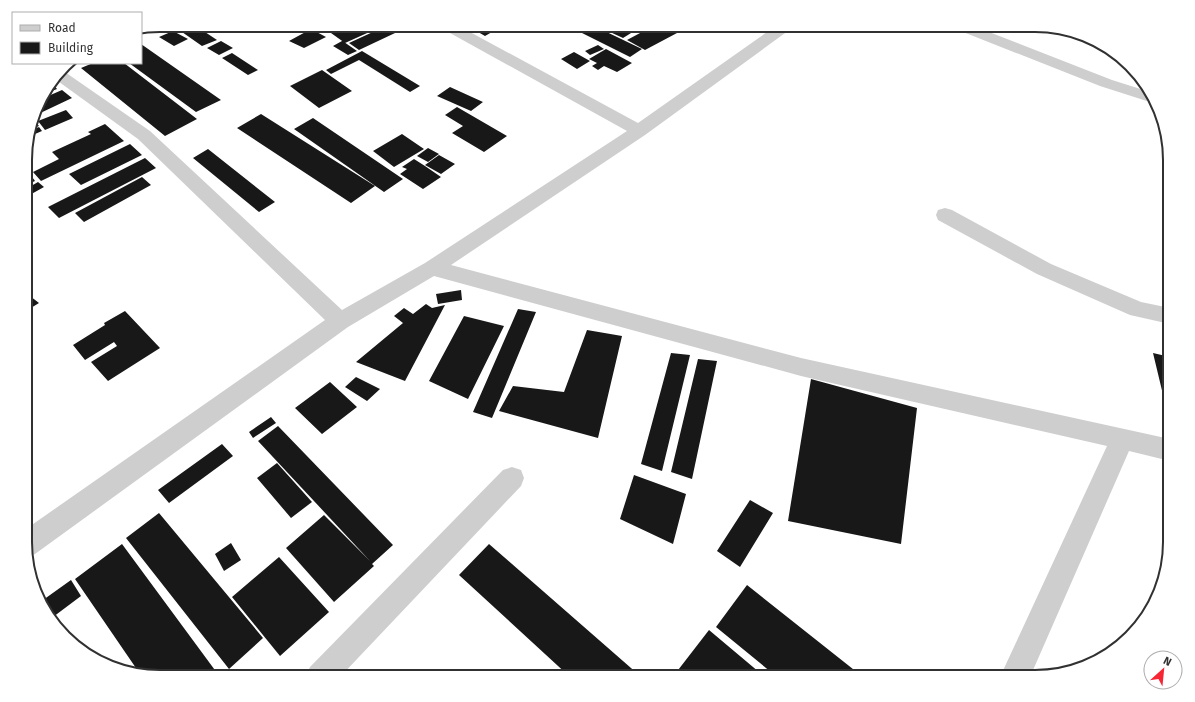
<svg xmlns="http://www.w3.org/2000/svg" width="1195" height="702" viewBox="0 0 1195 702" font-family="'Fira Sans',sans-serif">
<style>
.building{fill:#181818}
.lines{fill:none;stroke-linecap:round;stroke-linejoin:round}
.minor{fill:#cecece;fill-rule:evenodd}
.rim{fill:none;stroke:#313131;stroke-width:2}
</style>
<rect width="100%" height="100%" fill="#fff"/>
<path class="building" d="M172,25H214L216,27L205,32L217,40L202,46Z
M318,25H347L329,33Z
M349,25H385L345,43L331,33Z
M388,25H412L359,50L349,43Z
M466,25H494L499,28L485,36Z
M566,25H592L642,49L630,57Z
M599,25H644L623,38L597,26Z
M655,25H661L677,33L645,50L627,40Z
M311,29L326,37L304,48L289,41Z
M173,31L188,39L174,46L159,37Z
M221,41L233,48L219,55L207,48Z
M342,41L344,42L357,51L348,55L333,46Z
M141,44L221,100L196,112L129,63H141Z
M598,45L604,49L590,55L585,51Z
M606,49L632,63L617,72L604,66L598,70L592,66L597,63L589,59Z
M362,51L420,86L410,92L359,60L331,74L326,70Z
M574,52L590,61L577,69L561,59Z
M232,53L258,70L248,75L222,58Z
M93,63H124L197,119L165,136L81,68Z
M322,70L352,91L319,108L290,86Z
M52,83L57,89L44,94Z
M450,87L483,102L471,111L437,96Z
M62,90L72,98L34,116L39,100Z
M457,107L507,136L484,152L452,133L463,126L445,115Z
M66,110L73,118L45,130L38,121Z
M261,114L375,186L351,203L237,128Z
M313,118L403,179L384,192L294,129Z
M33,119L39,126L30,129Z
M105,124L124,141L41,181L33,172L59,159L52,152L91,134L88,132Z
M39,127L42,131L28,137L30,131Z
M402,134L424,149L394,167L373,151Z
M130,144L142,155L81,185L69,174Z
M428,148L439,154L428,162L417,156Z
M208,149L275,202L259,212L193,158Z
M439,155L455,164L441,174L425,165Z
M145,158L156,168L59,218L48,207Z
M414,159L425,166L441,177L423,189L400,174L407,169L402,167Z
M30,174L35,181L26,185V175Z
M142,177L151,185L84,222L75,213Z
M38,182L44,187L26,197V189Z
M461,290L462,300L438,304L436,294Z
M30,296L39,303L26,311V298Z
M426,304L432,308L445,305L405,381L356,362L403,323L394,316L404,308L413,314Z
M518,309L536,312L492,418L473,412Z
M125,311L160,348L108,381L91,362L117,346L114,342L85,360L73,345L105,325L104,323Z
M464,316L504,326L468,399L429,381Z
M587,330L622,336L598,438L499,411L513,386L564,392Z
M671,353L690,355L662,471L641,464Z
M1153,353L1170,357V404L1165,403Z
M698,359L717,361L692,479L671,472Z
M356,377L380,389L367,401L345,387Z
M811,379L917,408L901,544L788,521Z
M330,382L357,407L322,434L295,408Z
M271,417L276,423L253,438L249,432Z
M278,426L393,545L372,564L374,566L334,602L286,548L324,515L370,561L258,441Z
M222,444L233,456L169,503L158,490Z
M277,463L312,502L291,518L257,478Z
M634,475L686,494L673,544L620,519Z
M750,500L773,513L740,567L717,551Z
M159,513L263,638L229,669L126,538Z
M231,543L241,560L224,571L215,554Z
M122,544L220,677H159L138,671L75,579Z
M489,544L639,675L638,677H570L459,575Z
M279,557L329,612L280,656L232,597Z
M71,580L81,596L53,617L43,600Z
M747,585L863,677H777L716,627Z
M709,630L765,677H678L675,674Z"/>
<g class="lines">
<path class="minor" d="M439,25H457L638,123L777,25H794L792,28L645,135L451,265L801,358L1170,439V461L1129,451L1030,677H1000L1107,446L801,376L434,276L348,327L35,554L26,558V529L325,320L138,139L55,79L62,70L150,131L342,310L425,263L627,131L441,28Z
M951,25H971L1112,80L1150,92L1153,103L1100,86L953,28Z
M945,208L952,210L1051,264L1141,302L1170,308V324L1130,315L1037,274L938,220L936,215L938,210Z
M512,467L521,470L524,478L521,486L340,677H305L310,667L503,470Z"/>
</g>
<path d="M0 0H1195V702H0ZM160 32H1035A128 128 0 0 1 1163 160V542A128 128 0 0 1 1035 670H160A128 128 0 0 1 32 542V160A128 128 0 0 1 160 32Z" fill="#fff" fill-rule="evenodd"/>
<path class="rim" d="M160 32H1035A128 128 0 0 1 1163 160V542A128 128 0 0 1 1035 670H160A128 128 0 0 1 32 542V160A128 128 0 0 1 160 32Z"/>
<rect x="12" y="12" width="130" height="52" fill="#ffffff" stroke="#adadad"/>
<rect x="20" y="25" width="20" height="6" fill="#cecece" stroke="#adadad"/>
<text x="48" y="32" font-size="12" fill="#313131">Road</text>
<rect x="20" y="42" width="20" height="12" fill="#181818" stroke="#adadad"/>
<text x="48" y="52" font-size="12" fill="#313131">Building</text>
<g transform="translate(1163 670) rotate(27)"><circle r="19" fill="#ffffff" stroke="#adadad"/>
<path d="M0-3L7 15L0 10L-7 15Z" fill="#f62635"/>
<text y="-6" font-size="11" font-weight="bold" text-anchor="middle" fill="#313131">N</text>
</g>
</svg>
